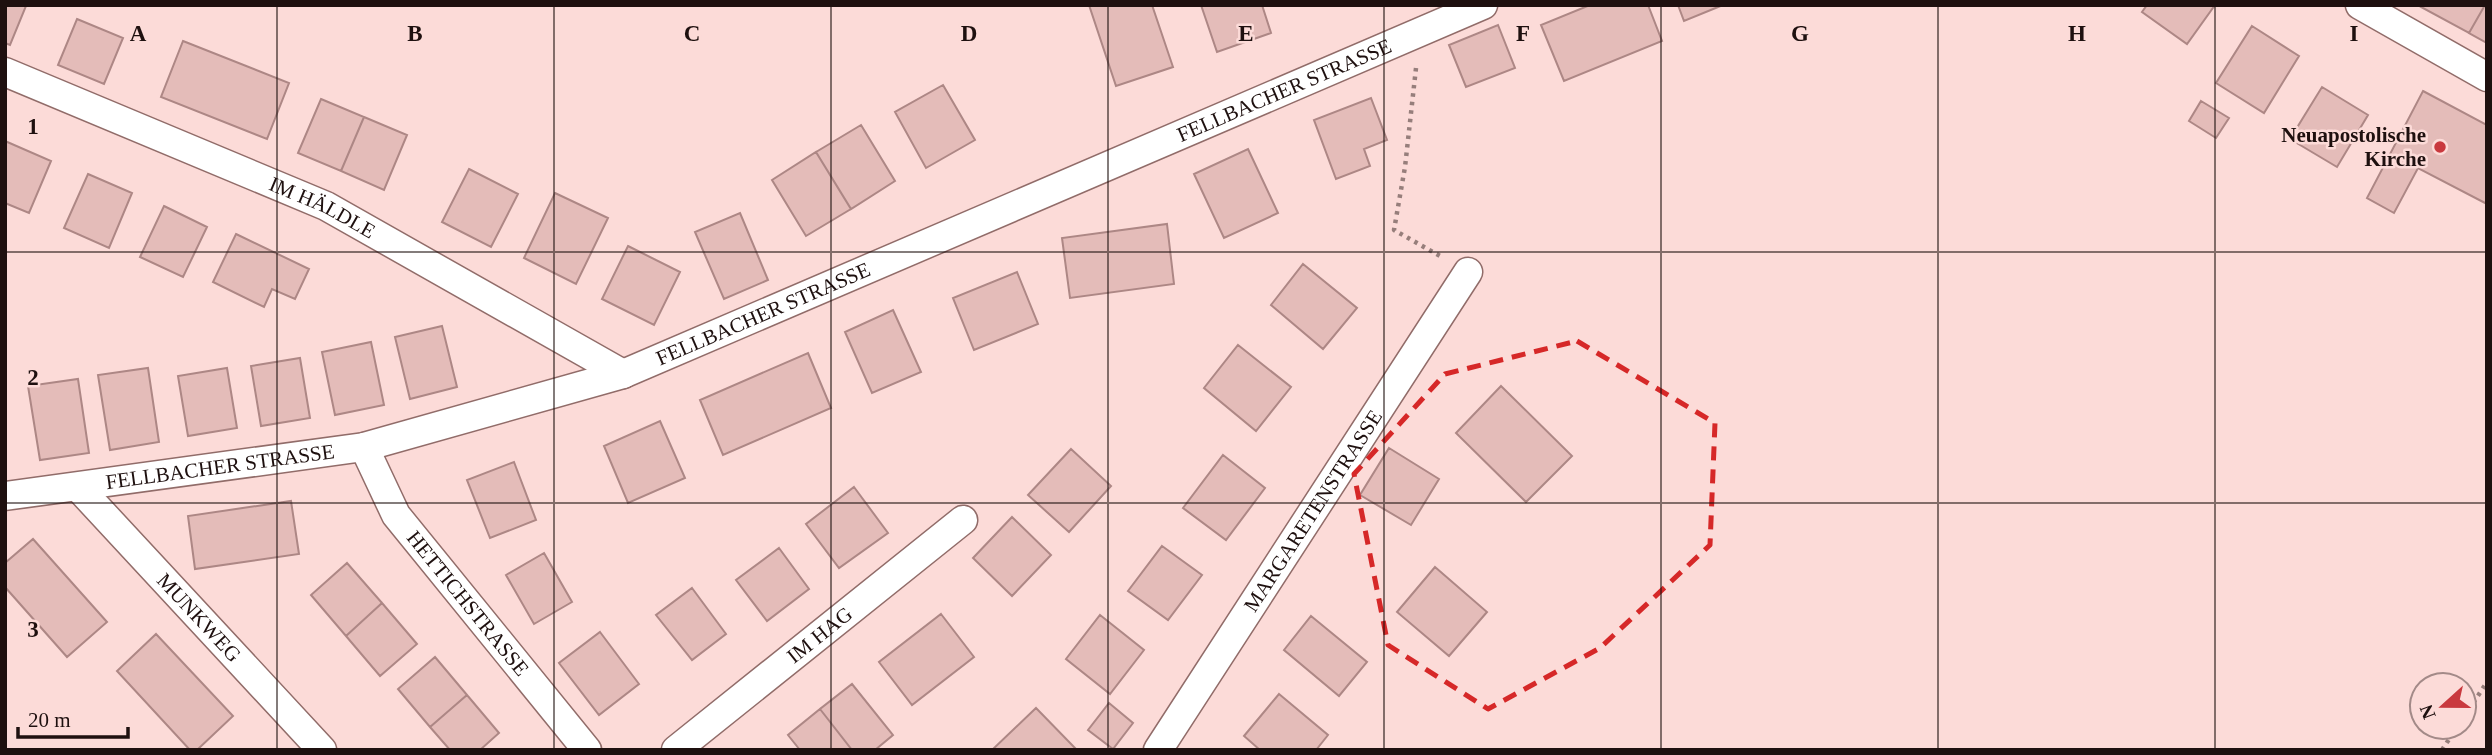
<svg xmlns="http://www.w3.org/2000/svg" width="2492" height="755" viewBox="0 0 2492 755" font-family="Georgia,serif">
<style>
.building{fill:#e4bcb9;stroke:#ad8785;stroke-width:2}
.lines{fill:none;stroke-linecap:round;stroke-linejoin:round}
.street-casing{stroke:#916c69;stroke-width:31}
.path{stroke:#967e7b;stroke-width:4.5;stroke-dasharray:3.5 5;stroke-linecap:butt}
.street{stroke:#fff;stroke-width:28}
.marked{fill:none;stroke:#d62828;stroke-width:5;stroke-dasharray:14 9;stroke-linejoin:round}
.grid{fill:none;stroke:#1e100f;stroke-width:2;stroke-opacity:0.55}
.poi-dot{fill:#c9393e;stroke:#fcdbd8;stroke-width:2.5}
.labels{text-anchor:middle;stroke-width:5;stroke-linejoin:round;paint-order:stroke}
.street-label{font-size:21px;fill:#1e100f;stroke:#fcdbd8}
.poi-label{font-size:21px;font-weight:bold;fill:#1e100f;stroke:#fcdbd8;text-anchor:end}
.grid-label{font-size:23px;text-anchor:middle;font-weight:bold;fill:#1e100f;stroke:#fcdbd8;stroke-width:5;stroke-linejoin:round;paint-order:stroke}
</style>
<rect width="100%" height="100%" fill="#fcdbd8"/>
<path class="building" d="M5,5L26,6L10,45L5,43Z
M1089,5H1152L1173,67L1116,86Z
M1201,5H1262L1271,33L1217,52Z
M1590,5H1648L1662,41L1564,81L1541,25Z
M1678,5H1723L1684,21Z
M2147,5H2215L2187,44L2142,12Z
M2423,5H2485L2469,33L2421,7Z
M2485,5H2487V43L2469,33Z
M77,19L123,38L104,84L58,65Z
M1498,25L1515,68L1466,87L1449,45Z
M2252,26L2299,56L2264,113L2216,83Z
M183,41L289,83L267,139L161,97Z
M943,85L975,140L926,168L895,112Z
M2322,87L2368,115L2337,167L2290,139Z
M2423,91L2487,125V204L2418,168L2394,213L2367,198Z
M1371,98L1387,140L1364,149L1370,166L1336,179L1314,120Z
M321,99L364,117L341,171L298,153Z
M2201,101L2229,118L2216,138L2189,121Z
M364,117L407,135L384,190L341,171Z
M861,125L895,181L851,209L816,152Z
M5,141L51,161L29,213L5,203Z
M1248,149L1278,213L1224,238L1194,174Z
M816,152L851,209L806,236L772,180Z
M469,169L518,194L491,247L442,222Z
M88,174L132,193L109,248L64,228Z
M555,193L608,218L576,284L524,258Z
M164,206L207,227L183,277L140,257Z
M740,213L768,280L724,299L695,232Z
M1167,224L1174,284L1070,298L1062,238Z
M236,234L309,269L295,299L272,289L264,307L213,282Z
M628,246L680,272L654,325L602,299Z
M1303,264L1357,308L1323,349L1271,305Z
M1017,272L1038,324L974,350L953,298Z
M893,310L921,372L872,393L845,332Z
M442,326L457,387L410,399L395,337Z
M371,342L384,405L335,415L322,352Z
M1238,345L1291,387L1256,431L1204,388Z
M808,353L831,408L723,455L700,400Z
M300,358L310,418L261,426L251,366Z
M148,368L159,442L110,450L98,375Z
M227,368L237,428L188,436L178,376Z
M78,379L89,453L40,460L28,386Z
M1501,386L1572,456L1526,502L1456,433Z
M660,421L685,478L628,503L604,446Z
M1389,448L1439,479L1411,525L1360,495Z
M1071,449L1111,486L1069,532L1028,495Z
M1223,455L1265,488L1226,540L1183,508Z
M514,462L536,520L490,538L467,480Z
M854,487L888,533L839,568L806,524Z
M291,501L299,554L195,569L188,516Z
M1012,517L1051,555L1012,596L973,558Z
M33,539L107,622L67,657L5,587V563Z
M1162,546L1202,575L1168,620L1128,591Z
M779,548L809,589L767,621L736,580Z
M544,553L572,602L534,624L506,575Z
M347,563L382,603L346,636L311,595Z
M1435,567L1487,612L1449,656L1397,612Z
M692,588L726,634L692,660L656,615Z
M382,603L417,644L380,676L346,636Z
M941,614L974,657L912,705L879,662Z
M1100,615L1144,650L1110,694L1066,659Z
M1311,616L1367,662L1339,696L1284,650Z
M600,632L639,684L599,715L559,663Z
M156,634L233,716L197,750H190L117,671Z
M435,657L467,695L430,727L398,689Z
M852,684L893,735L875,750H852L820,709Z
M1279,694L1328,735L1316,750H1260L1244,736Z
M467,695L499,733L480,750H450L430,727Z
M1109,703L1133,723L1113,749L1088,730Z
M1036,708L1075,748L1073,750H992Z
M820,709L852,750H800L788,735Z"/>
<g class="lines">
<defs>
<g id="street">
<path d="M2360,5L2487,77"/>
<path id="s1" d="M5,72L326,206L623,374"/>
<path id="s2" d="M364,447L396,515L587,750"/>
<path id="s3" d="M78,487L322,750"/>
<path id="s4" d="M5,496L364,447L623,374L1483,5"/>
<path id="s5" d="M676,750L963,520"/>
<path id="s6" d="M1158,750L1468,272"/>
</g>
</defs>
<use href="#street" class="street-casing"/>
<path class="path" d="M1416,68L1405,167L1394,230L1440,256
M2464,717L2487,682
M2442,750L2457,727"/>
<use href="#street" class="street"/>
</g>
<path class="marked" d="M1577,341L1715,423L1710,545L1600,648L1488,709L1388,645L1354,474L1445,374Z"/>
<path class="grid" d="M277,5V750M554,5V750M831,5V750M1108,5V750M1384,5V750M1661,5V750M1938,5V750M2215,5V750M5,252H2487M5,503H2487"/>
<circle class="poi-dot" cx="2440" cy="147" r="7"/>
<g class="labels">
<g class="street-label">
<text dy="7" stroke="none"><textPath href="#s4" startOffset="1351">FELLBACHER STRASSE</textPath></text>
<text dy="7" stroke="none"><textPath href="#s1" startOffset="345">IM HÄLDLE</textPath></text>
<text dy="7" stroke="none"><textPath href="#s4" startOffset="784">FELLBACHER STRASSE</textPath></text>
<text dy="7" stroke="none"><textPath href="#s4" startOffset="217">FELLBACHER STRASSE</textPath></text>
<text dy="7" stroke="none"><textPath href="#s6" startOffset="285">MARGARETENSTRASSE</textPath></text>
<text dy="7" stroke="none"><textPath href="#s2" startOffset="189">HETTICHSTRASSE</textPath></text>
<text dy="7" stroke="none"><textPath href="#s3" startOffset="178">MUNKWEG</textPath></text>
<text dy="7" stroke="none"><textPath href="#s5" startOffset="184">IM HAG</textPath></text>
</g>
<g class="poi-label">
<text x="2426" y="142">Neuapostolische<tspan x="2426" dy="24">Kirche</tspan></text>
</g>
</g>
<g class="grid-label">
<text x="138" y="41">A</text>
<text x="415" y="41">B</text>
<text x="692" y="41">C</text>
<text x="969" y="41">D</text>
<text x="1246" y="41">E</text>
<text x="1523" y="41">F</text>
<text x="1800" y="41">G</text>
<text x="2077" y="41">H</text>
<text x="2354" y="41">I</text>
<text x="33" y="134">1</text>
<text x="33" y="385">2</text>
<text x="33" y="637">3</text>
</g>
<rect width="2492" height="755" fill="none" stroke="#1e100f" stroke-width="14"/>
<g transform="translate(2443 706) rotate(249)"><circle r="33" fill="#fcdbd8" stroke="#a38a88" stroke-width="2"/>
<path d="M0-5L12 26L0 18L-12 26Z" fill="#c9393e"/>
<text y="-10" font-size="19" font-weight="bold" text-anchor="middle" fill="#1e100f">N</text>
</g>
<path d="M18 727v10h110v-10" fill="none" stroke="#1e100f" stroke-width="3.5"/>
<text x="28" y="727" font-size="21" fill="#1e100f" stroke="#fcdbd8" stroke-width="5" paint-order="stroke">20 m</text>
</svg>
